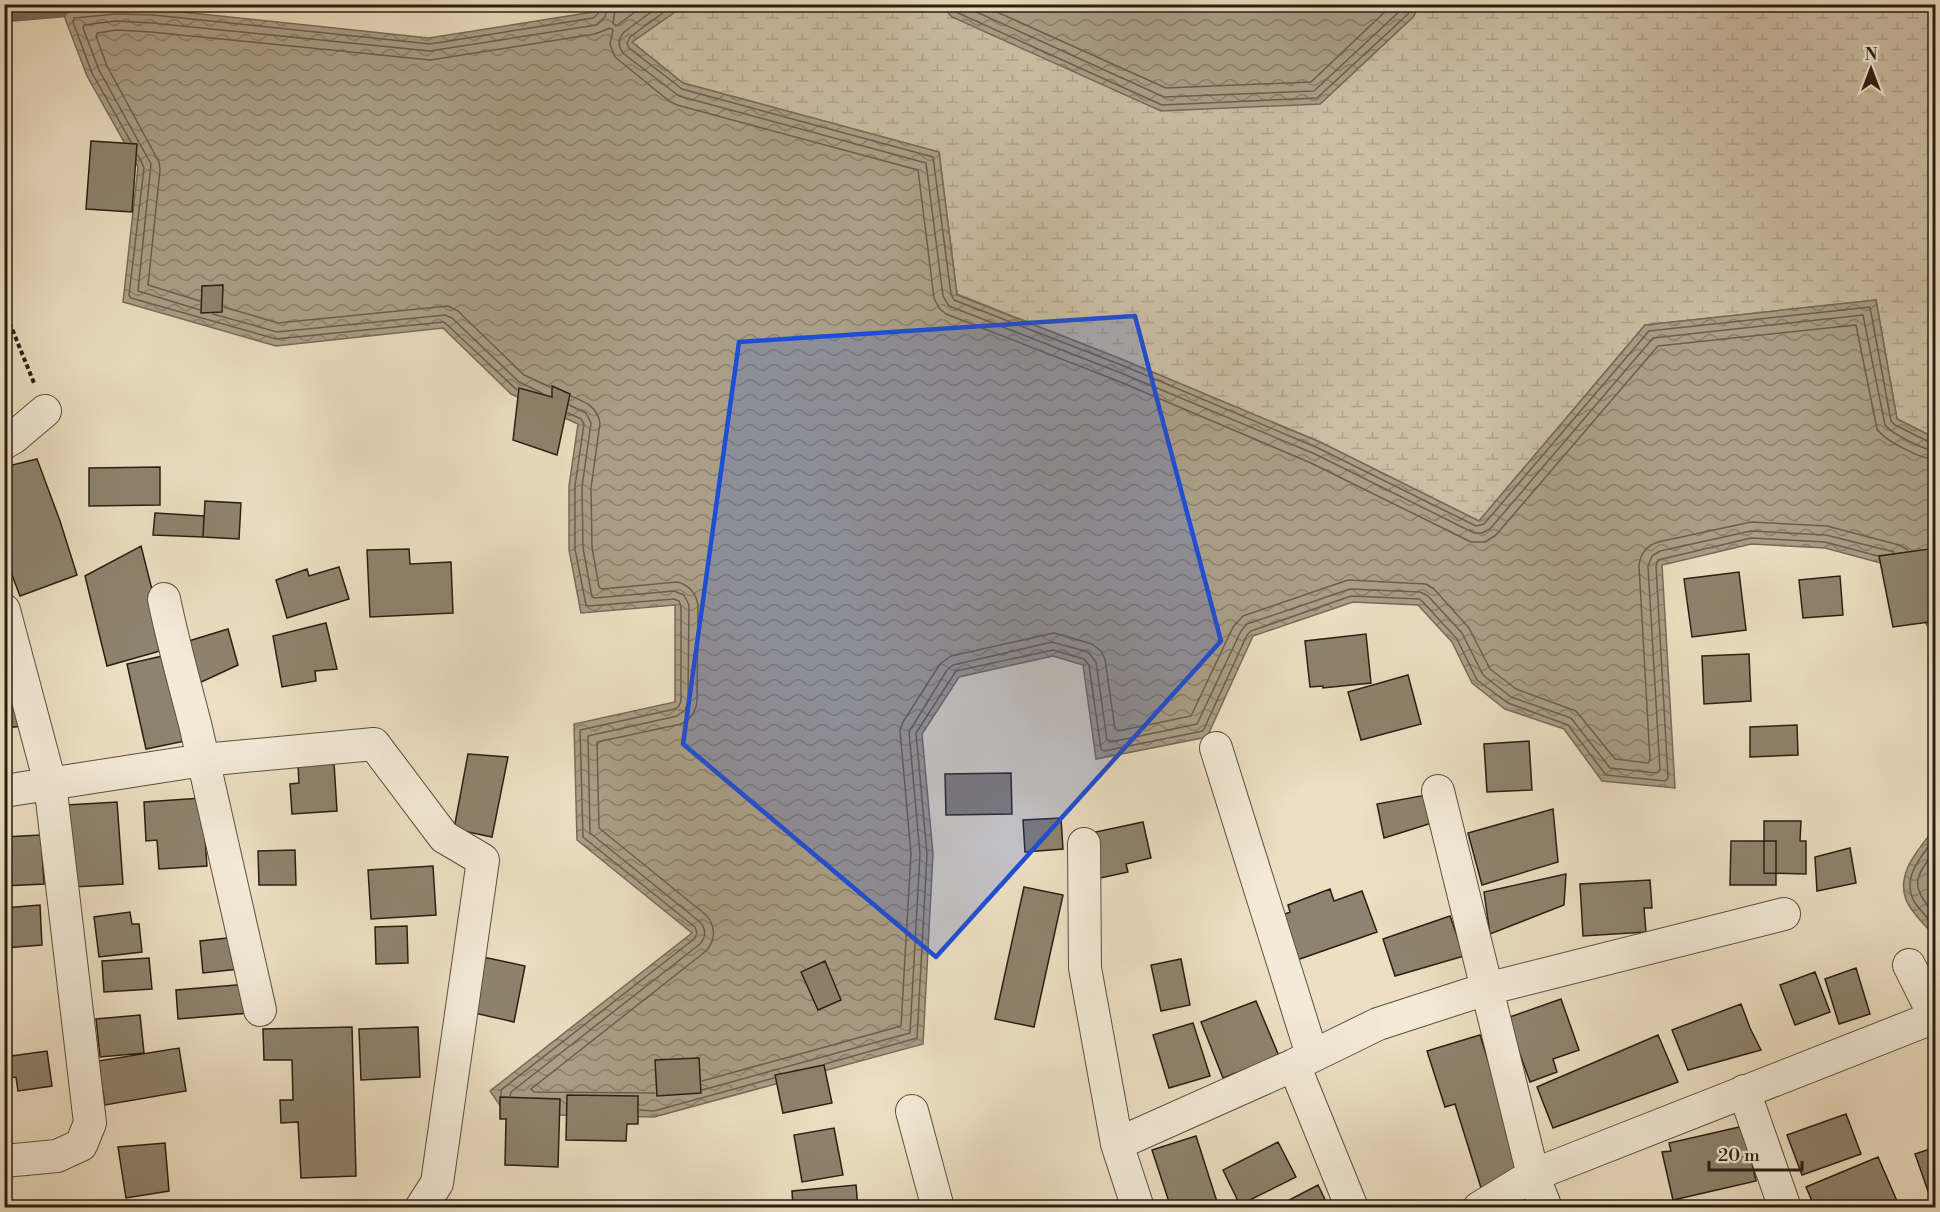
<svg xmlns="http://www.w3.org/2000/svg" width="1940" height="1212" viewBox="0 0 1940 1212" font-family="'Libre Bodoni',serif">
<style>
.wetland{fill:url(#wetland-marsh);stroke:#7a6e5c;stroke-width:1.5}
.water{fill:url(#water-waves);stroke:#766b59;stroke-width:1.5}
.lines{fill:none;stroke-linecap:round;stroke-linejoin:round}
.shore{stroke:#6a5e4e;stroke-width:1.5}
.stream{stroke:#766b59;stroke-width:9}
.building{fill:#8e836e;stroke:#291f14;stroke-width:1.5}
.street-casing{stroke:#5a4f40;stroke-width:34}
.path{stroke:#291f14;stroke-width:4;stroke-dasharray:4.5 3;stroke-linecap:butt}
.street{stroke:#f3ead7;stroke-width:32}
.marked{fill:#1d4ed8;fill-opacity:0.2;stroke:#1d4ed8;stroke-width:4.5;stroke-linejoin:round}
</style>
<defs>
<pattern id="wetland-marsh" width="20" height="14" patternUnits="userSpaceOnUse" patternTransform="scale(1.5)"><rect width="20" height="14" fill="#cbbea4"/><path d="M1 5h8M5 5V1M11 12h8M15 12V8" fill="none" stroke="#aea38c"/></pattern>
<pattern id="water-waves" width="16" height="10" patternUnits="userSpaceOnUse" patternTransform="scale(1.5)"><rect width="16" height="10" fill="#aa9e87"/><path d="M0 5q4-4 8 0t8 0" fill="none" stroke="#8a806d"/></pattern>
</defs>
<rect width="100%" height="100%" fill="#ecdfc2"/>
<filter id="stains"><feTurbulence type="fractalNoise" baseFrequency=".00333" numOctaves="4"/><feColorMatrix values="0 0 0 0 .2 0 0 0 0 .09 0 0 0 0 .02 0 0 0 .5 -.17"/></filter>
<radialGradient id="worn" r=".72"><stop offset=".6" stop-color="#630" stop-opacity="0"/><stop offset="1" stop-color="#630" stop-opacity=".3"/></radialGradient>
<path class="wetland" d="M794,4L803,7L808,4L941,5L952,17L1320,104L1413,17L1420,5H1935V438L1897,419L1876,300L1645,325L1479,521L1320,442L1126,361L957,294L939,152L683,83L632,42L685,5Z"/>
<path class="water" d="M593,5H685L632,42L683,83L939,152L957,295L1126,361L1320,442L1479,521L1645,325L1876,300L1897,419L1935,438V639L1892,566L1825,548L1751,544L1662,565L1675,788L1602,781L1564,729L1505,709L1472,683L1452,642L1418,605L1353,602L1253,636L1207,737L1096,759L1083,665L1053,656L959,677L922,734L933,854L923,1044L654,1117L506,1114L490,1091L692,933L577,840L574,724L675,702V605L581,613L569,550V486L578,424L511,394L443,328L276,346L123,302L138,167L87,76L63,13L116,8L153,9L429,38L593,12Z
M941,5H1420L1413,17L1320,104L1161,111L952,17Z
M1935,828V937C1927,927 1915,916 1908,904C1893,875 1919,849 1935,828Z"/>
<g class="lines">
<path class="shore" d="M616,4L613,23L616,26L646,4
M662,4L624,32C618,39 618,47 624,54L679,96L926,163L943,296L949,306L1121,373L1315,454L1474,533H1482L1490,529L1653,338L1863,315L1885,425C1892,434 1924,450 1936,451
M675,4L630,37L627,43L629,48L682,89L933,157L951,294L954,300L1124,366L1318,448L1476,526L1484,524L1649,331L1870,307L1891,421L1895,425L1931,443H1936
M949,4L956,12L1162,105L1317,98L1408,14L1413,4
M959,4L1164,97L1314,91L1402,9L1404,4
M979,4L1166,88L1311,82L1393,4
M131,142L92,73L73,22L74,18L116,14L153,15L430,44L593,18L598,14L599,4
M138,155L144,168L129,295L131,298L276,339L444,322L517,390
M200,301L148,285L160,170L159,162L107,66L96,36L97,33L117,30L151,32L430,60L595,34L610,28L613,30L610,44L615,57L669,101L677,105L918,170L934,298L939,308L946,314L1118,381L1311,463L1471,542H1485L1496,535L1658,346L1856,325L1877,429C1885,441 1921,459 1936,460
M224,307L278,323L448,306L458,311L524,375L550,387
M200,310L138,291L151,164L99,70L83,28L84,25L116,21L152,23L430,51L596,25L605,17L607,4
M213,314L277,332L445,315L452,318L519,382L542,393
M571,396C585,402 597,406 600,423L591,488L592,547L599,587L602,589L677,582C689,585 696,593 698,605L697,701C696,712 691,719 681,724L597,742L599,828L706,915C716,926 716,940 706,951L531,1089L534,1092L655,1093
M1936,837C1922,855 1901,878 1914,901C1920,911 1929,919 1936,928
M1936,850C1912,880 1911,886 1936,916
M825,1064L917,1038L927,854L916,733L956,671L1053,650L1084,659L1089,665L1101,749L1104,751L1203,731L1247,635L1251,631L1351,596L1419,599L1422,601L1457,639L1477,680L1508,703L1568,725L1606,775L1665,781L1668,778L1656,566L1658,560L1751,538L1825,542L1878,556
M702,1081L901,1026L911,854L900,730L903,722L940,664L951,656L1054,633L1092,644L1101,651L1105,659L1115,729L1118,731L1191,716L1233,627L1243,616L1348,580L1426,584L1434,589L1469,628L1490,669L1516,689L1576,711L1615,759L1648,763L1650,760L1639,566C1640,554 1646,546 1658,542L1751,522L1827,526L1899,545L1908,550
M702,1090L910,1033L920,854L909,732L947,670L953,665L1052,642L1088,652L1096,662L1107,740L1111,742L1197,724L1241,631L1247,624L1350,589L1420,592L1428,596L1462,633L1483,675L1511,697L1571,718L1610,768L1657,773L1660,770L1648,566L1652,556L1660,551L1751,531L1826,535L1894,552
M501,1096V1090L694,939L697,933L695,927L583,837L580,730L675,709L679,706L681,701V606L679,601L674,599L589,606L586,605L575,549V486L584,424L581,419L568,413
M510,1096L511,1092L700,944C706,937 706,929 700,922L590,833L588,736L677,716L685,710L688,702L689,605L684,595L674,591L595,598L592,597L583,548L582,487L591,423L586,413L569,405
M640,1110L654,1111L774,1078"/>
<path class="stream" d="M4,18L63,13"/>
</g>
<path class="building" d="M91,141L137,144L132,212L86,209Z
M223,285L222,312L201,313L202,286Z
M552,386L570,394L557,455L513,440L519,388L552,397Z
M37,459L60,521L77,575L20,596L4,554V467Z
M160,467V505L89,506V468Z
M205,501L241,503L239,539L203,537Z
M155,513L204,516L203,537L153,535Z
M141,546L167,649L107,666L85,576Z
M1936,548V621L1893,627L1879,556Z
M409,549L410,564L451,562L453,613L370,617L367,550Z
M339,567L349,599L287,618L276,580L307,569L309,576Z
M1739,572L1746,630L1692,637L1684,579Z
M1840,576L1843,615L1803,618L1799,580Z
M326,623L337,669L315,671L316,681L282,687L273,636Z
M228,629L238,665L197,684L182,643Z
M1366,634L1371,683L1323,688V686L1310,687L1305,641Z
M1749,654L1751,701L1704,704L1702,656Z
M167,655L185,741L146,749L127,664Z
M1408,675L1421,724L1361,740L1348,692Z
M20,686L24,726L4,728V688Z
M1797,725L1798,755L1750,757V727Z
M1529,741L1532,790L1487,792L1484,744Z
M468,754L508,757L492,837L454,829Z
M334,763L337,811L292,814L290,784L299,783L298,765Z
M1011,773L1012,814L946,815L945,774Z
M1426,795L1435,822L1384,838L1377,804Z
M202,798L207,866L159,869L157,840L146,841L144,802Z
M117,802L123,884L74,887L67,805Z
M1553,809L1558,862L1482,885L1468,833Z
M1061,818L1063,849L1025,852L1023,820Z
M1764,821H1801L1800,841H1806V874L1764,873Z
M1143,822L1151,858L1126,864L1128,872L1100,878L1091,833Z
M41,835L44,884L4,886V837Z
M1731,841H1776V885H1730Z
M1850,848L1856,883L1817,891L1815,857Z
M295,850L296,885H259L258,851Z
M433,866L436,915L371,919L368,870Z
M1566,874L1564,905L1490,934L1484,892Z
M1650,880L1652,908H1644L1646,932L1583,936L1580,884Z
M1024,887L1063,895L1034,1027L995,1019Z
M1330,889L1334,901L1362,891L1377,932L1294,961L1278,917L1290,912L1288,905Z
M40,905L42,945L4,948V908Z
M130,912L132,924H139L142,952L99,957L94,917Z
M1450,916L1464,956L1395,976L1383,939Z
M407,926L408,963L376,964L375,927Z
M245,936L248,968L203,973L200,941Z
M483,957L525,966L514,1022L470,1012Z
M149,958L152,989L104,992L102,961Z
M1181,959L1190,1005L1161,1011L1151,965Z
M825,961L841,1000L818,1010L801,972Z
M1856,968L1870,1014L1839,1024L1825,979Z
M1815,972L1830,1012L1795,1025L1780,985Z
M248,984L250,1013L178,1019L176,990Z
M1561,999L1579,1050L1553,1059L1557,1072L1530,1082L1507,1018Z
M1256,1001L1279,1056L1223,1078L1201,1022Z
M1741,1004L1750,1028L1761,1050L1688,1070L1672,1030Z
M140,1015L144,1053L100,1057L96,1019Z
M1193,1023L1210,1076L1169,1088L1153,1035Z
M352,1027L356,1176L301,1178L298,1122L281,1123L280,1100H293L292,1060H264L263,1029Z
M418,1027L420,1077L361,1080L359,1029Z
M1480,1035L1525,1178L1482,1191L1455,1104L1445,1107L1427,1051Z
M1658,1035L1678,1082L1553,1128L1537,1087Z
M179,1048L186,1091L105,1105L98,1061Z
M47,1051L52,1086L18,1091L16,1077L4,1079V1057Z
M699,1058L701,1093L657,1096L655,1060Z
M824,1065L832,1103L783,1113L775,1075Z
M567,1095L638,1096V1124H627L626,1141L566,1140Z
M500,1097L560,1099L558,1167L505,1165L506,1119H500Z
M1846,1114L1861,1154L1802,1175L1787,1135Z
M1744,1126L1756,1181L1673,1200L1662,1152L1671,1151L1669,1143Z
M834,1128L843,1175L802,1182L794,1135Z
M1196,1136L1219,1208H1171L1152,1150Z
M1278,1142L1296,1177L1240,1205L1223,1170Z
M165,1143L169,1191L126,1198L118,1147Z
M1936,1147V1208H1934L1915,1154Z
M1878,1157L1900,1208H1877L1874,1201L1858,1208H1815L1806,1187Z
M856,1185L858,1208H793L792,1191Z
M1318,1185L1329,1208H1274Z"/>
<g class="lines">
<defs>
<path id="street" d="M4,443L13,438L45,411
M164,599C173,643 185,685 196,728C218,822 239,916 260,1010
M4,610L50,783L90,1123L81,1145L57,1156L4,1161
M1216,748L1312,1055
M4,791L203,760L374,744L444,837L483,860L437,1183L421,1208
M1438,791L1533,1175L1546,1208
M1084,844L1085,968L1117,1144L1138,1208
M1909,965L1936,1019
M1294,1065L1352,1208
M1744,1091L1785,1208
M912,1111L938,1208
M1117,1144L1294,1065L1378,1024L1486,989L1784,914
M1479,1208L1533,1175L1935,1017"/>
</defs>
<use href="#street" class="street-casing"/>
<path class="path" d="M4,309L34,383"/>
<use href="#street" class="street"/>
</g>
<path class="marked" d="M1135,316L1221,641L936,957L683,744L739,342Z"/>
<rect width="1940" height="1212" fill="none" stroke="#ecdfc2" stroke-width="24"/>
<rect x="6" y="6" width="1928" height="1200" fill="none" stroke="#291f14" stroke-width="3"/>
<rect x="12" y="12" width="1916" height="1188" fill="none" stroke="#291f14" stroke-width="1.5"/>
<g transform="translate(1871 69)" stroke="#f3ead7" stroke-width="4.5" paint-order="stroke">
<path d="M0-4.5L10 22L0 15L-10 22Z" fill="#291f14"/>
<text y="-9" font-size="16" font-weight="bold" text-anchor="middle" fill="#291f14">N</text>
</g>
<path d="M1709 1161v9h93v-9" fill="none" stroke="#291f14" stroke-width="3"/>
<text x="1718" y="1161" font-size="18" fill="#291f14" stroke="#f3ead7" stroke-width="4.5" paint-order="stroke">20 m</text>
<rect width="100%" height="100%" filter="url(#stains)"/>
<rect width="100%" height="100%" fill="url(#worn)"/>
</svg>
